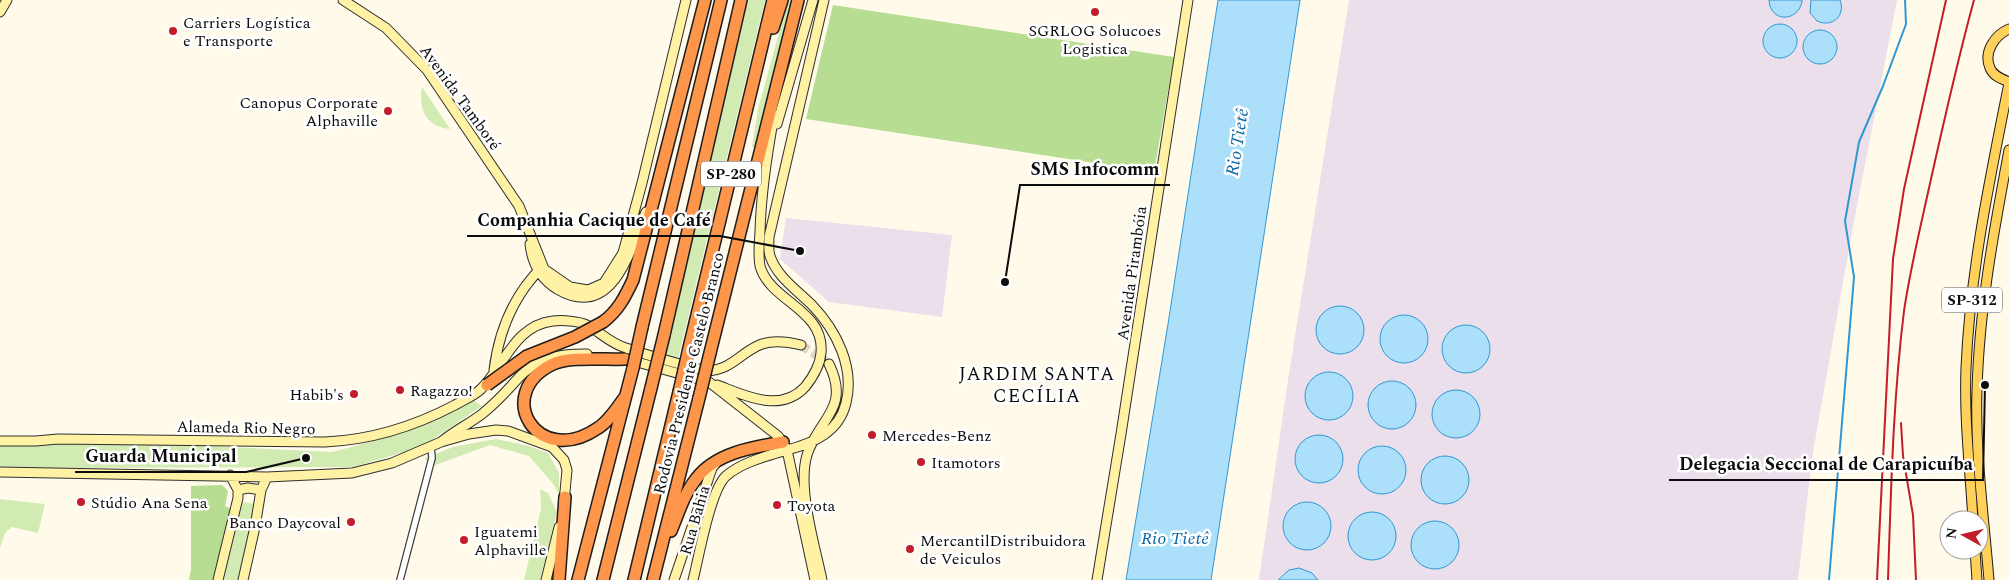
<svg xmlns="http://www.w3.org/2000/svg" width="2009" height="580" viewBox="0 0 2009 580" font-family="Spectral,serif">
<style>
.industrial{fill:#eadfeb}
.green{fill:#d2ebb2}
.forest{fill:#b6dd91}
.water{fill:#acdff9;stroke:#2f98d4}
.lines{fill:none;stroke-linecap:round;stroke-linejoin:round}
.stream{stroke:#2f98d4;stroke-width:2}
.secondary-tunnel{stroke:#dbd6c9;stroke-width:9;stroke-dasharray:9 4.5;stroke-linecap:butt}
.street-casing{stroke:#3f3f3f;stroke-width:8}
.secondary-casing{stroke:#2e2e2e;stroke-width:11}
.primary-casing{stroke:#1d1d1d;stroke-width:11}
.highway-casing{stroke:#1d1d1d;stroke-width:14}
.street{stroke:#fff;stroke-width:5.5}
.secondary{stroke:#fff2a5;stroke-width:9}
.primary{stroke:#ffd15a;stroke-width:9}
.highway{stroke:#fd954b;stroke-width:11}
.rail{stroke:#c31d2b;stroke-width:2}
.highway-bridge-casing{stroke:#1d1d1d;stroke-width:14;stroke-linecap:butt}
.highway-bridge{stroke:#fd954b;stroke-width:11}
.poi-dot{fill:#c31d2b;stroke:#fff;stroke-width:2}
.labels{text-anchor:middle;stroke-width:5;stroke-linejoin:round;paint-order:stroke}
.shield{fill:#fff;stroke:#555;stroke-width:1}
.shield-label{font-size:15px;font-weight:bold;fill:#0c0c0c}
.poi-label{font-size:16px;fill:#0c0c0c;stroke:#fff;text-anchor:start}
.street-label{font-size:16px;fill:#0c0c0c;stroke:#fff}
.water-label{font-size:18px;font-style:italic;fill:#0f68a3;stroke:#fff}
.quarter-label{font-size:19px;letter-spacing:1px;fill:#0c0c0c;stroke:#fff}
.leader{fill:none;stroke:#0c0c0c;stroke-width:2}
.callout-dot{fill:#0c0c0c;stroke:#fff;stroke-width:2}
.callout-label{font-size:18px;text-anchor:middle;font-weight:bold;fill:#0c0c0c;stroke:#fff;stroke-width:5;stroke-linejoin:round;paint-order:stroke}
</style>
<rect width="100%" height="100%" fill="#fffaea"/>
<path class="industrial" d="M1349,0H1897L1853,226L1812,458L1798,580H1259L1288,380Z
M786,218L952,235L942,317L829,302L780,259Z"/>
<path class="green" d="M748,0H765L678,359L664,357Z
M788,0H795L756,148L752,147L758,109Z
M422,87L450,129C426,127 418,109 422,87Z
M473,400L482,406L421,447L353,467L0,468V441L40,438L332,452C382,440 428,423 473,400Z
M496,439L529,446L548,453L559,473V494L554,485L529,456L490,445L430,467L425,458L453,447Z
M540,489L548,493L557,512L540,580H524L541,509Z
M0,499L45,504L38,533L12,527L5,533L0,548Z
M245,502L257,505L240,580H223L242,503Z"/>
<path class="forest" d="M833,5L1174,57L1154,172L806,119Z
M222,485L228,491L225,506L232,509L214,580H189L191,569V486Z"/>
<path class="water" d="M1218,0H1300L1211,580H1126L1168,324Z
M1769,0H1802V2C1797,23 1770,22 1769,0Z
M1811,0H1840C1846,16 1832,28 1817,21L1810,13Z
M1763 41a17 17 0 1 1 34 0a17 17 0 1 1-34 0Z
M1803 47a17 17 0 1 1 34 0a17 17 0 1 1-34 0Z
M1316 330a24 24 0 1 1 48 0a24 24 0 1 1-48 0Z
M1380 339a24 24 0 1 1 48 0a24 24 0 1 1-48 0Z
M1442 349a24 24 0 1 1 48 0a24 24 0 1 1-48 0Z
M1305 396a24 24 0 1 1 48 0a24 24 0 1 1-48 0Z
M1368 405a24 24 0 1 1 48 0a24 24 0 1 1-48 0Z
M1432 414a24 24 0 1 1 48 0a24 24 0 1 1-48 0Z
M1295 459a24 24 0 1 1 48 0a24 24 0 1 1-48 0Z
M1358 470a24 24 0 1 1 48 0a24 24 0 1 1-48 0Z
M1421 480a24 24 0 1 1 48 0a24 24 0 1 1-48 0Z
M1283 526a24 24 0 1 1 48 0a24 24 0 1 1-48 0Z
M1348 536a24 24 0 1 1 48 0a24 24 0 1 1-48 0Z
M1411 545a24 24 0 1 1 48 0a24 24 0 1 1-48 0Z
M1299,568L1312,573L1318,580H1278L1289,570Z"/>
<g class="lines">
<path class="stream" d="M1829,580L1854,277L1845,221L1859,142L1883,86L1906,24L1905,0"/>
<path class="secondary-tunnel" d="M801,345L829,364"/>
<defs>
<path id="street" d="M400,580L432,458L431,447"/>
<path id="secondary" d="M343,0L386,28L427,70L519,206L544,269L570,287L588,290L604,283L623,253L642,183L686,0
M0,12L7,0
M777,124L813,0
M530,244C532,263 541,279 557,289C614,322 630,248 646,212
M630,360L709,382L778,436L787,450C814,443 839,432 846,403C855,367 836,330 812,305C797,290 777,277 770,256C768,250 769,243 769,237L824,0
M494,370C499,330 513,296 542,267
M717,385C744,395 780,414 805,387C813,377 820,366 821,353C825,309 770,302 760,266C758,255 759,244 760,232C761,193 767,154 774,116
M0,441H36L58,439L325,442C371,440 415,426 455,405C463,400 474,396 481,389C504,366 515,325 553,321C563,320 578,321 587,325C600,332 611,344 626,348C652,357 679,364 706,371C733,370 740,352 762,344C774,340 789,342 801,345
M441,442C454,431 469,424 482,414C526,379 521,353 587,354
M0,472L267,477L352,473L392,463L441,442L469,434L496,430L508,431L552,447L564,460L567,470L564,502
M238,490L248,488L261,490
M218,580L238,498V490L230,475
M243,580L255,527L261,490L267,477
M546,580L559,527
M674,580L712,468L716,463
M693,580C699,557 710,491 726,476C742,462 767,456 787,450L815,580
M822,580C815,546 797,488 807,455C818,419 851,409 829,364
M1097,580L1121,434L1188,0"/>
<path id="primary" d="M2009,29C1995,35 1983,52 1990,68C1993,76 2002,79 2009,82
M1973,520C1970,469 1964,419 1966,368C1970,272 1990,178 2009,83
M1975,550L1977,580
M1989,580C1984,518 1975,453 1977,391C1979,310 1994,230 2009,150"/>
<path id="highway" d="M773,28L782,0
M603,322C618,311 625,297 633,280L705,0
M642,327L721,0
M664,335L741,0
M689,348L773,0
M710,353L798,0
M625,359C605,360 570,356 553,364C492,393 537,470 598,428C609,421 617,408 625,397
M671,531C678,514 684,494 696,479C715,453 753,447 783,442
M559,580L565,497
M578,580L633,368
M603,580L651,388
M634,580L679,392
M653,580L699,398"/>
</defs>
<use href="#street" class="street-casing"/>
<use href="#secondary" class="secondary-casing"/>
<use href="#primary" class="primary-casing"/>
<use href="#highway" class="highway-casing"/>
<use href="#street" class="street"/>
<use href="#secondary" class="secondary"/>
<use href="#primary" class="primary"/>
<use href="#highway" class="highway"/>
<path class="rail" d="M1901,423L1903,456L1913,515L1916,580
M1877,580L1893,259L1904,189L1946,0
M1888,580C1891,490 1893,400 1904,311C1910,270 1920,229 1929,188C1943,125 1957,62 1974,0"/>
<defs>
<path id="highway-bridge" d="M633,368L642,327
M487,385L527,356L575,337L603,322
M651,388L664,335
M679,392L689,348
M699,398L710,353"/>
</defs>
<use href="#highway-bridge" class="highway-bridge-casing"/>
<use href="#highway-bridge" class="highway-bridge"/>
</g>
<g class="poi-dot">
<circle cx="1095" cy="12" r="5"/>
<circle cx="173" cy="31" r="5"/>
<circle cx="388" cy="111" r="5"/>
<circle cx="400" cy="390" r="5"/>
<circle cx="354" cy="394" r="5"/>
<circle cx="872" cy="435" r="5"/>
<circle cx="921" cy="462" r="5"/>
<circle cx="81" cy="502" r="5"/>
<circle cx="777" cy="505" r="5"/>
<circle cx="351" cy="522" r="5"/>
<circle cx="464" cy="540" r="5"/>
<circle cx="910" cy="549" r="5"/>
</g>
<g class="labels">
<g class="shield">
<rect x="701" y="161.5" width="60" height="25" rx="4"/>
<rect x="1942" y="287.5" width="60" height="25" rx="4"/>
</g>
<g class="shield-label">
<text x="731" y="179">SP-280</text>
<text x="1972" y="305">SP-312</text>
</g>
<g class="poi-label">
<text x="183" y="28">Carriers Logística<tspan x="183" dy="18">e Transporte</tspan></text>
<text x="1095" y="36" text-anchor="middle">SGRLOG Solucoes<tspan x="1095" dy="18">Logistica</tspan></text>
<text x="378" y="108" text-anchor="end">Canopus Corporate<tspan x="378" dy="18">Alphaville</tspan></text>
<text x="410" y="396">Ragazzo!</text>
<text x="344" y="400" text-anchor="end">Habib's</text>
<text x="882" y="441">Mercedes-Benz</text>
<text x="931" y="468">Itamotors</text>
<text x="91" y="508">Stúdio Ana Sena</text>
<text x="787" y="511">Toyota</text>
<text x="341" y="528" text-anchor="end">Banco Daycoval</text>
<text x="474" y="537">Iguatemi<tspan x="474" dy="18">Alphaville</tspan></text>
<text x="920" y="546">MercantilDistribuidora<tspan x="920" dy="18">de Veiculos</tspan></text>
</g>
<g class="street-label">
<text transform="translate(461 97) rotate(54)" y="6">Avenida Tamboré</text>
<text transform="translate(1131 273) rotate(-82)" y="6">Avenida Pirambóia</text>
<text transform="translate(688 373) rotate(-76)" y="6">Rodovia Presidente Castelo Branco</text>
<text transform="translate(246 427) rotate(1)" y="6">Alameda Rio Negro</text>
<text transform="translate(694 520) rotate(-74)" y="6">Rua Bahia</text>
</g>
<g class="water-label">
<text transform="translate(1237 142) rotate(-81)" y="6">Rio Tietê</text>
<text x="1175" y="544">Rio Tietê</text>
</g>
<g class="quarter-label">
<text x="1037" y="380">JARDIM SANTA<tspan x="1037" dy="22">CECÍLIA</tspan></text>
</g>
</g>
<path class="leader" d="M1005 282L1020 185H1170M800 251L720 236H467M306 458L246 472H75M1985 385L1983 480H1669"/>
<g class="callout-dot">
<circle cx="1005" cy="282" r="5"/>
<circle cx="800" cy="251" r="5"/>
<circle cx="306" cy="458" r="5"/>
<circle cx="1985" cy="385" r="5"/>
</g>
<g class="callout-label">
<text x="1095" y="175">SMS Infocomm</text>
<text x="594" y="226">Companhia Cacique de Café</text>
<text x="161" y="462">Guarda Municipal</text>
<text x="1826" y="470">Delegacia Seccional de Carapicuíba</text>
</g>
<g transform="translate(1964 535) rotate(278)"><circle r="24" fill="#ffffff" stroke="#9e9e9e"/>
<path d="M0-4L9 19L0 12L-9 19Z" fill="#c31d2b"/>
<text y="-8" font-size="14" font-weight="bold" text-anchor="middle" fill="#0c0c0c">N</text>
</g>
</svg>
